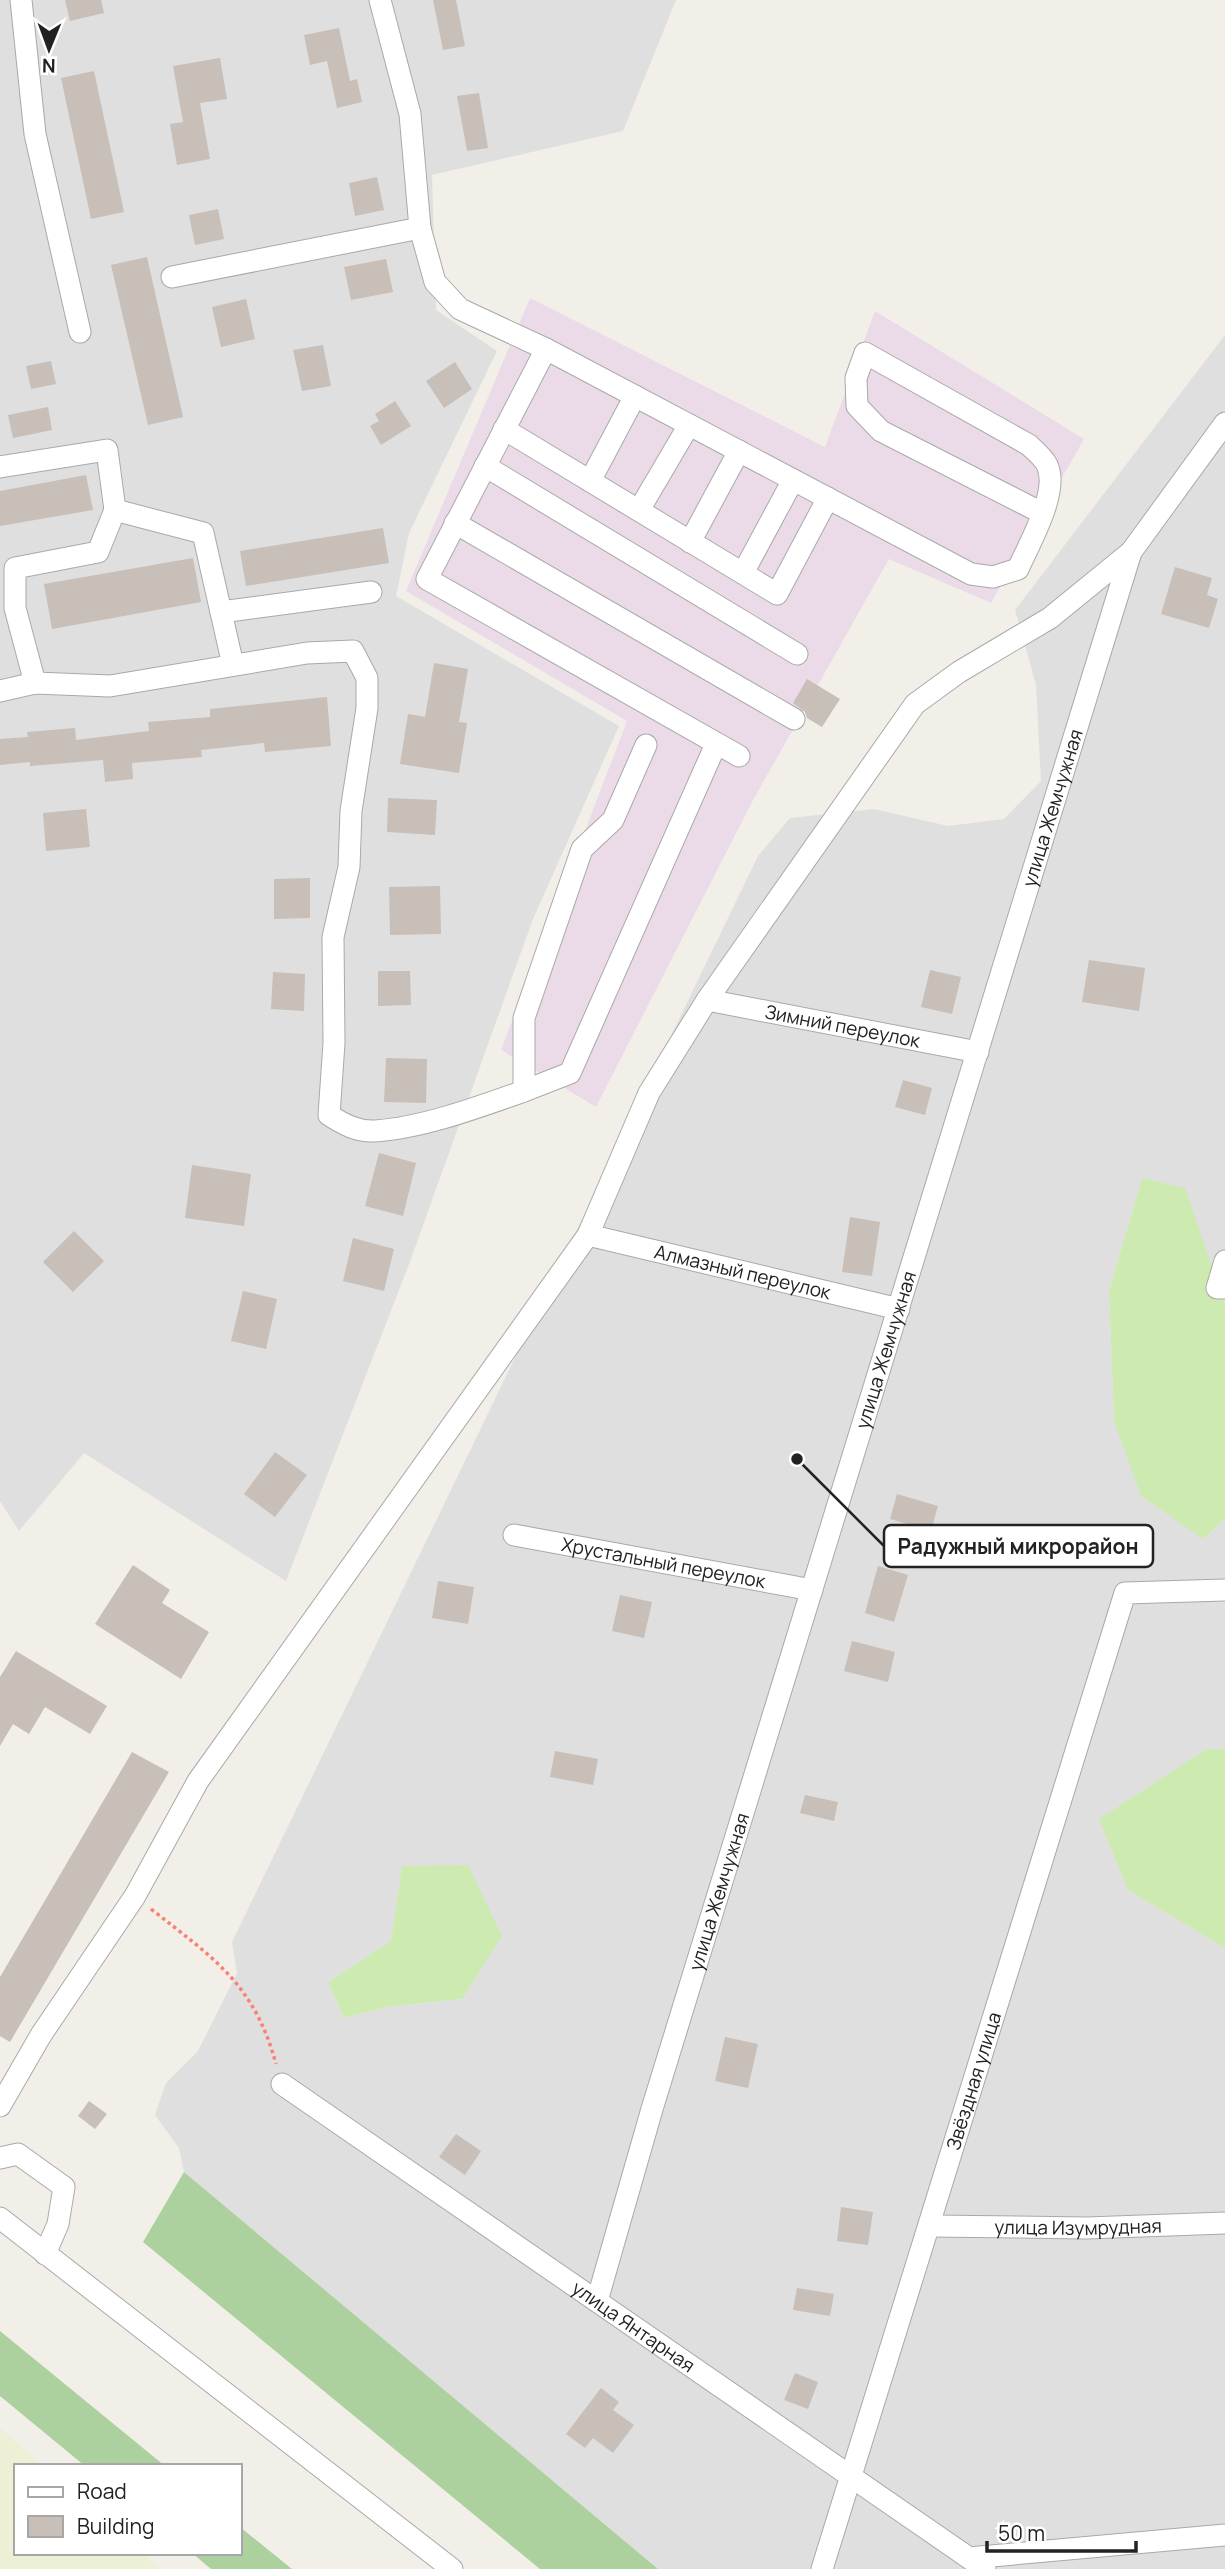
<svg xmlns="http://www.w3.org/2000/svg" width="1225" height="2569" viewBox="0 0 1225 2569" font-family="Manrope,sans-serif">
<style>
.residential{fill:#e0dfdf;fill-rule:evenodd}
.industrial{fill:#ebdbe8}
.farmland{fill:#eef0d5}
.grass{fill:#cdebb0}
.forest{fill:#add19e}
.building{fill:#c7bfb8}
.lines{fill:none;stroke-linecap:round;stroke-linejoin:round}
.minor-casing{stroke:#a9a9a9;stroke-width:23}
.path{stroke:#fa8072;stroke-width:3.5;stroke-dasharray:3.5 3.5;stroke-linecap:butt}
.minor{stroke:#fff;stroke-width:21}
.labels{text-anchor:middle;stroke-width:5;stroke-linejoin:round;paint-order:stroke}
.street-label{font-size:19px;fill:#222;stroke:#fff}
.leader{fill:none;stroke:#222;stroke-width:2.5}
.callout-dot{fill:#222;stroke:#fff;stroke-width:2.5}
.callout{fill:#fff;stroke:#222;stroke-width:2.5}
.callout-label{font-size:21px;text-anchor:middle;font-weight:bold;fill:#222}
</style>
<rect width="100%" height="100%" fill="#f2efe9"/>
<path class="residential" d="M0,0H676L623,131L432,175L436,310L497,351L409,533L396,596L619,726L533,919L408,1267L286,1581L84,1453L19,1531L0,1501Z
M1225,335V1304L1222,1293L1142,1178L1109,1291L1114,1421L1203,1539L1225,1519V1749H1206L1128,1890L1225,1948V2569H658L184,2172L179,2148L155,2115L166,2083L198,2051L237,1973L232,1942L758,856L790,818L874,809L948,826L1004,819L1041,781L1036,685L1015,610ZM402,1867L462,1999L386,2007L344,2018L328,1982L391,1941Z"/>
<path class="industrial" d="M530,298L825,447L875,311L1084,439L991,603L889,559L752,802L596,1107L501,1050L627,721L406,591Z"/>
<path class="farmland" d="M0,2428L43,2466H16V2553H143L161,2569H0Z"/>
<path class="grass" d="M1142,1178L1185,1188L1225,1304V1519L1203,1539L1141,1496L1114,1421L1109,1291Z
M1207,1749H1225V1948L1128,1890L1099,1819Z
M468,1865L502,1936L462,1999L386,2007L344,2018L328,1982L391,1941L402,1866Z"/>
<path class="forest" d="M184,2172L658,2569H540L143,2242Z
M0,2331L165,2466H85L0,2396Z
M240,2527L292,2569H211L192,2553H240Z"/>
<path class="building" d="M65,0H101L104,13L70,21Z
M433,0H456L465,46L443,50Z
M339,28L350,81L357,79L362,102L337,108L327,61L310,65L304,35Z
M220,58L227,99L200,103L210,159L177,165L170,124L183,122L173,66Z
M94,71L124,212L91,219L61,78Z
M479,93L488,148L467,151L457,96Z
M377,177L384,210L355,216L349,183Z
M218,209L224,239L195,245L189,215Z
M147,257L183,417L148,425L111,265Z
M386,259L393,292L351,300L344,267Z
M246,299L255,339L221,347L212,307Z
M323,345L331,386L302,391L293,350Z
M51,361L56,384L31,389L26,366Z
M455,362L472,389L444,408L426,381Z
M395,401L411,426L381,445L370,426L379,421L375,414Z
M48,407L52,430L13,438L8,415Z
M86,475L93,510L0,526V491Z
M383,528L389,563L246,586L240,551Z
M193,558L201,602L52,629L44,584Z
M1175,567L1212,578L1207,595L1218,599L1209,628L1161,614Z
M434,663L468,669L459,722L467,723L459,773L400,764L408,714L425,717Z
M807,679L840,699L822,727L807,718L805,712L793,703Z
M327,697L331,746L265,752L264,743L201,750L202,757L132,763L133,779L105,782L103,760L30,766V762L0,765V739L28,737L27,732L75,728L76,740L149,731L148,722L210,717V709Z
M388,798L437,800L435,835L387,832Z
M86,809L90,847L46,851L43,813Z
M310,878V918L274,919V879Z
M440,886L441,934L390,935L389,887Z
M1089,960L1145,968L1139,1011L1082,1002Z
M930,970L961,977L952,1014L921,1007Z
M378,971H410L411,1005L378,1006Z
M273,972L305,974L304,1011L271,1009Z
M386,1058L427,1059L426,1103L384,1102Z
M903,1080L932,1088L925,1115L895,1107Z
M379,1153L416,1163L403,1216L365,1206Z
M192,1165L251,1174L244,1226L185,1218Z
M850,1217L880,1222L872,1276L842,1272Z
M74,1231L104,1261L73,1292L43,1262Z
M353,1238L394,1249L384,1291L343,1281Z
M243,1291L277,1299L266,1349L231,1341Z
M275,1452L307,1475L275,1517L244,1494Z
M897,1494L938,1506L931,1531L890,1519Z
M133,1565L170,1590L162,1603L209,1632L181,1679L95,1624Z
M878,1566L908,1575L894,1622L865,1613Z
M438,1581L474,1587L468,1624L432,1618Z
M620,1595L652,1602L644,1638L612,1631Z
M852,1641L895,1652L888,1682L844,1671Z
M16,1651L107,1706L90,1734L45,1707L29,1734L13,1724L0,1746V1677Z
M555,1751L598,1759L593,1785L550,1777Z
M132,1752L169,1772L10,2042L0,2036V1977Z
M805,1795L838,1802L834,1821L800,1813Z
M725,2037L758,2044L748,2088L715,2081Z
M89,2101L107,2114L95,2129L78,2116Z
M456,2134L481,2151L465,2175L439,2157Z
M841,2207L873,2212L868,2245L837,2241Z
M797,2288L834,2294L830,2316L793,2310Z
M795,2373L818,2382L808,2409L784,2400Z
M601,2388L619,2402L613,2410L634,2425L613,2453L593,2438L585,2448L566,2434Z"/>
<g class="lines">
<defs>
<g id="minor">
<path d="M21,0L35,134L80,332"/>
<path d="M380,0L410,114L420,228L435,282L460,309L546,349L427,579L739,756"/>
<path d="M172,277L420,228"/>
<path d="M546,349L971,574L993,577L1018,569C1029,544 1060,491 1047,465C1044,458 1034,450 1029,445L865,353L856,378L857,406L881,431L1042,513"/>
<path d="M504,429L777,594L828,498"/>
<path d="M485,466L797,654"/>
<path d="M0,467L107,450L115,510L203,533L233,665"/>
<path d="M590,481L635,396"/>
<path d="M639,510L689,425"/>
<path d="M455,523L794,719"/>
<path d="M690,542L739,451"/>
<path d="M743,573L793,480"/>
<path d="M221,612L371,592"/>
<path d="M35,683L15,608V568L98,552L115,510"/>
<path d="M0,691L35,683L110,686L307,653L353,651L367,678V708L351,811L349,867L333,937L334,1043L329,1115C343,1124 357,1132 375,1131C422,1128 479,1107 524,1091V1018L582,849L613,820L646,745"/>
<path id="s1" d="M707,1000L978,1052"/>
<path d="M524,1091L570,1073L716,744"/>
<path id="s2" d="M588,1235L899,1309"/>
<path d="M1225,1261L1217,1288H1225"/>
<path id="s3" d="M514,1535L812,1590"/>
<path id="s4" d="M282,2084L985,2569"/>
<path d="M0,2106L41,2035L135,1896L198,1781L588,1235L649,1093L707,1000L915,704L959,672L1050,618L1131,552"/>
<path d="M0,2158L18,2154L64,2187L58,2224L45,2254"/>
<path d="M0,2218L452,2569"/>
<path id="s5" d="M931,2226L1087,2228L1225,2223"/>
<path id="s6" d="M597,2301L652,2109L1131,552L1225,423"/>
<path d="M969,2558L1225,2535"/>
<path id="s7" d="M822,2569L1125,1593L1225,1590"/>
</g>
</defs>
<use href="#minor" class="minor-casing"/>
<path class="path" d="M151,1909C213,1958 254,1983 276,2064"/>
<use href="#minor" class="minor"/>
</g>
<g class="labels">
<g class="street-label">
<text dy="7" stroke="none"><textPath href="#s6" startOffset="1561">улица Жемчужная</textPath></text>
<text dy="7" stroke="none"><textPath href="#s1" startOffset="138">Зимний переулок</textPath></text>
<text dy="7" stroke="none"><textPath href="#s2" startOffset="159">Алмазный переулок</textPath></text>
<text dy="7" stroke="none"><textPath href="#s6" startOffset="994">улица Жемчужная</textPath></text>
<text dy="7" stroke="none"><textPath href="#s3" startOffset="152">Хрустальный переулок</textPath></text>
<text dy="7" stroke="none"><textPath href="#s6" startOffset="427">улица Жемчужная</textPath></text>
<text dy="7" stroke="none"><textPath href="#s7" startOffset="511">Звёздная улица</textPath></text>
<text dy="7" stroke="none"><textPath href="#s5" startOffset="147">улица Изумрудная</textPath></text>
<text dy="7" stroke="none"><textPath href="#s4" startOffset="427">улица Янтарная</textPath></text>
</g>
</g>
<path class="leader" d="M797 1459L884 1546"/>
<circle class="callout-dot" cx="797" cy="1459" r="7"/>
<rect class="callout" x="884" y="1525" width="269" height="42" rx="7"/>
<g class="callout-label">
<text x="1018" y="1554">Радужный микрорайон</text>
</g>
<rect x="14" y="2464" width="228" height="91" fill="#ffffff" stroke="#a7a7a7" stroke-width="2"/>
<rect x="28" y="2487" width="35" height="10" fill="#ffffff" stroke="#a7a7a7" stroke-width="2"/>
<text x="77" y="2499" font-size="21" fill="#222222">Road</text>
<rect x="28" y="2516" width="35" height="21" fill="#c7bfb8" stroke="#a7a7a7" stroke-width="2"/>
<text x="77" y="2534" font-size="21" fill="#222222">Building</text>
<g transform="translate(49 49) rotate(181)" stroke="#ffffff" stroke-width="5" paint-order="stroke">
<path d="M0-5L12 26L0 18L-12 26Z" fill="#222222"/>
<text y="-10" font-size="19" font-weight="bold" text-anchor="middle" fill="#222222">N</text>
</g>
<path d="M987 2541v10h149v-10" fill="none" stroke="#222222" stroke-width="3.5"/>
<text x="998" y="2541" font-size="21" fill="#222222" stroke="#ffffff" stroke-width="5" paint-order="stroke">50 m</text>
</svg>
